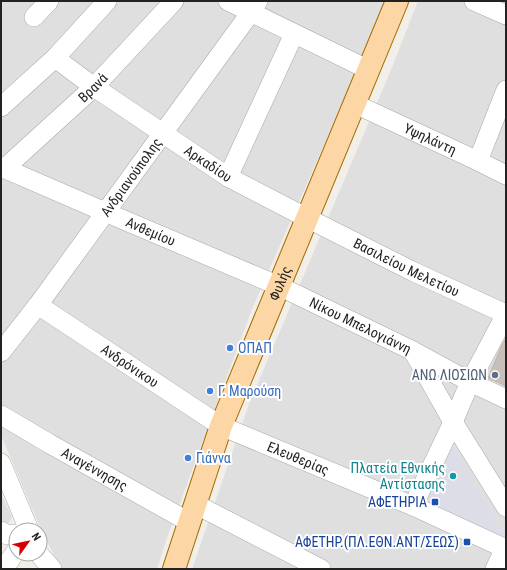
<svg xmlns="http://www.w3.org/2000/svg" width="507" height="570" viewBox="0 0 507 570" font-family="'Roboto Condensed',sans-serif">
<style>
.residential{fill:#e0dfdf}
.plaza{fill:#dddde8}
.building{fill:#c7bfb8;stroke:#c4b6ab}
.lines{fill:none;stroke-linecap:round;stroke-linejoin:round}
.minor-casing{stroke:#a9a9a9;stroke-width:20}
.major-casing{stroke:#a06b00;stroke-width:24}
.minor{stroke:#fff;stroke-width:19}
.major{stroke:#fcd6a4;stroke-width:22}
.shop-dot{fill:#3f7fe0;stroke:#fff;stroke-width:1.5}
.service-dot{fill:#5c6f8a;stroke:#fff;stroke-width:1.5}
.culture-dot{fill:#0f9aa8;stroke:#fff;stroke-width:1.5}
.transit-dot{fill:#1a4fb4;stroke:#fff;stroke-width:1.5}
.labels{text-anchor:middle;stroke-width:4;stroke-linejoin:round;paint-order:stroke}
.street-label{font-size:14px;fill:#222;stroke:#fff}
.shop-label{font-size:14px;fill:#366cbe;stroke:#fff;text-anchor:start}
.service-label{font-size:14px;fill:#4e5e75;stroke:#fff;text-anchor:end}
.culture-label{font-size:14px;fill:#0d838f;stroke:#fff;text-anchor:end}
.transit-label{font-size:14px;fill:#164399;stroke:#fff;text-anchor:end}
</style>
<rect width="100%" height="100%" fill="#f2efe9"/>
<path class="residential" d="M1,1H387L252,309L167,538L157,569L60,568L36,518L1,435Z
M418,1H506V569H192L249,404L391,70Z
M1,494L12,517L1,538Z"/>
<path class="plaza" d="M448,448H455L503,534L501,540L421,504Z"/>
<path class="building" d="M506,338V386L488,378L501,347Z"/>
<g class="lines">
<defs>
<g id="minor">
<path d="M228,1L369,70"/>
<path d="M474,1L506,15"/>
<path d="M34,17L49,1"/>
<path id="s1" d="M55,58L94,87L228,177L307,218L412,271L506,314"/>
<path id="s2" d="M355,104L478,161L506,175"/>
<path d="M1,107L55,58L107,1"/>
<path d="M478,161L506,90"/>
<path id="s3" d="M1,167L105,212L279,286L413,351L470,382L506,399"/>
<path id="s4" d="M5,168L94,87L174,1"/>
<path d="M228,177L294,34"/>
<path id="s5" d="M38,305L221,426L413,506L506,549"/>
<path d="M413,351L453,422L506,507"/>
<path id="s6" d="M1,352L38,305L251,12L258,1"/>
<path id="s7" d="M1,415L50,444L189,522"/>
<path d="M1,463L29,530"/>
<path d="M195,504L321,569"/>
<path d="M413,506L453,422L470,382L506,314"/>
<path d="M1,531L7,535L16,534"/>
<path d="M39,554L52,569"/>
<path d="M4,569L16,551"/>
<path d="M495,569L505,548"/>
</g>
<g id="major">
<path id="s8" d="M174,569L221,426L397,1"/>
</g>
</defs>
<use href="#minor" class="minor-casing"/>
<use href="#major" class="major-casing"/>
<use href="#minor" class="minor"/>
<use href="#major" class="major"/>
</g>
<g class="shop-dot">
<circle cx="230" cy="348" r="4"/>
<circle cx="210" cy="391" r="4"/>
<circle cx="188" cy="458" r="4"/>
</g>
<circle class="service-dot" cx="495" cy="375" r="4"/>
<circle class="culture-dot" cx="453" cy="476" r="4"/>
<g class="transit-dot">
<rect x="431" y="498" width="8" height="8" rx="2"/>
<rect x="463" y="538" width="8" height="8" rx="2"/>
</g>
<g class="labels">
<g class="street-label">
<text dy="5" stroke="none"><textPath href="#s4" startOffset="119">Βρανά</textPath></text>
<text dy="5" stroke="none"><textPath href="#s2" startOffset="83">Υψηλάντη</textPath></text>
<text dy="5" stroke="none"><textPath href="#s1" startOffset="186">Αρκαδίου</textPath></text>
<text dy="5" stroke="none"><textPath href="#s6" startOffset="218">Ανδριανούπολης</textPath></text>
<text dy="5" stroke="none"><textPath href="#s3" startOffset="163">Ανθεμίου</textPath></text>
<text dy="5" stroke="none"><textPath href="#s1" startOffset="410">Βασιλείου Μελετίου</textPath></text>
<text dy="5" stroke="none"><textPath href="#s8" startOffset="305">Φυλής</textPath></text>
<text dy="5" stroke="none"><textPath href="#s3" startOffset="393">Νίκου Μπελογιάννη</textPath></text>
<text dy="5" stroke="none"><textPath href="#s5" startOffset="110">Ανδρόνικου</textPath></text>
<text dy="5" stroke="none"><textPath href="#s5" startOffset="303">Ελευθερίας</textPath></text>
<text dy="5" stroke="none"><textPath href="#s7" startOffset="108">Αναγέννησης</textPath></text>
</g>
<g class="shop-label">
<text x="238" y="353">ΟΠΑΠ</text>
<text x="218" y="396">Γ. Μαρούση</text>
<text x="196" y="463">Γιάννα</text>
</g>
<g class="service-label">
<text x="487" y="380">ΑΝΩ ΛΙΟΣΙΩΝ</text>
</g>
<g class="culture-label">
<text x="445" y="473">Πλατεία Εθνικής<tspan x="445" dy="16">Αντίστασης</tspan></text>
</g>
<g class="transit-label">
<text x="427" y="507">ΑΦΕΤΗΡΙΑ</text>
<text x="459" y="547">ΑΦΕΤΗΡ.(ΠΛ.ΕΘΝ.ΑΝΤ/ΣΕΩΣ)</text>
</g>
</g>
<rect width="507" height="570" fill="none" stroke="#222222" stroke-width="4"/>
<g transform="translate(28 542) rotate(57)"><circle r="19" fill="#ffffff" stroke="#a7a7a7"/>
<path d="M0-3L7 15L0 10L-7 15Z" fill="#d40000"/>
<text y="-6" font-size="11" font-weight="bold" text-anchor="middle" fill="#222222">N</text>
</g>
</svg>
